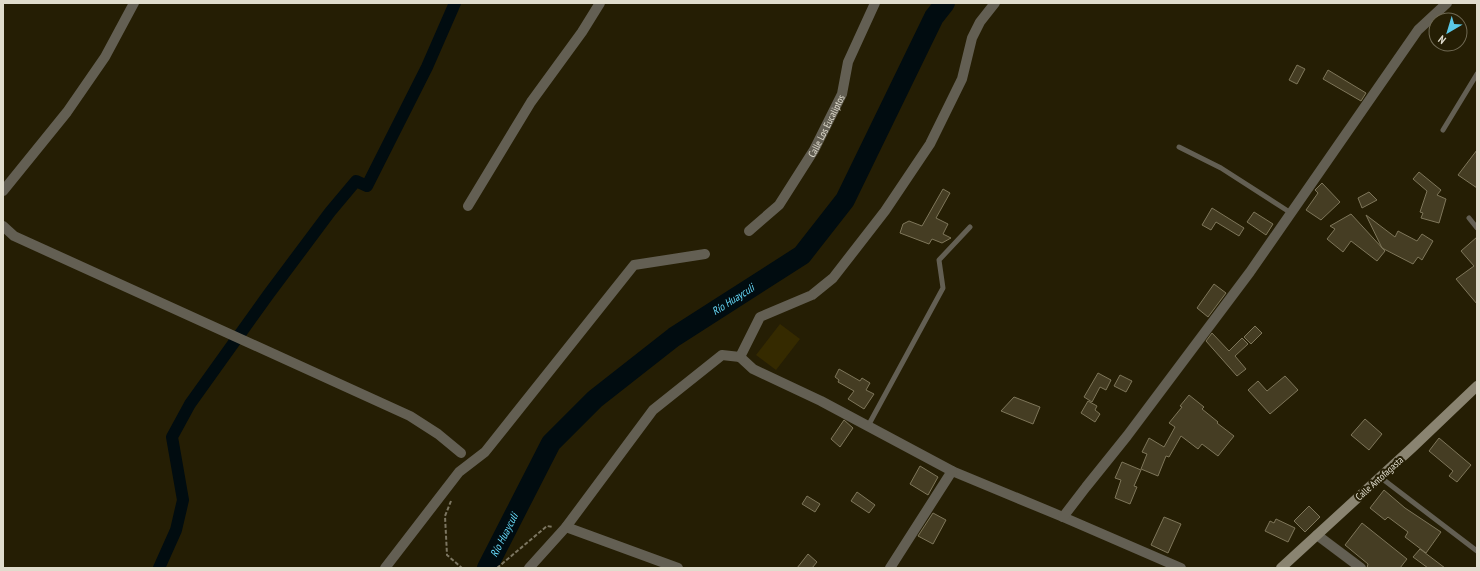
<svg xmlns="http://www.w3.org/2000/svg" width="1480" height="571" viewBox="0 0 1480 571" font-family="'PT Sans Narrow',sans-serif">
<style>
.green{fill:#352a00}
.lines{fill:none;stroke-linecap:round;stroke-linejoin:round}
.canal{stroke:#010c10;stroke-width:12}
.river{stroke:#010c10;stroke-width:20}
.building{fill:#453d23;stroke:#7e765a}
.path{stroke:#7c7661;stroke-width:2;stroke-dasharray:4 2;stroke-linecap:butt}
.service{stroke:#635f53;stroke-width:5}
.minor{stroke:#635f53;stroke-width:10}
.tertiary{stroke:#635f53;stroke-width:10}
.secondary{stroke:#8a8471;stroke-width:10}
.labels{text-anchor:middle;stroke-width:4;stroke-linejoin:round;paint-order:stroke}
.street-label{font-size:10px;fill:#e0dccd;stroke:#251e04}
.water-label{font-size:11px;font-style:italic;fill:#67d9f9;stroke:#251e04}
</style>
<rect width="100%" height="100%" fill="#251e04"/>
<path class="green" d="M780,324L800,339L776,370L756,355Z"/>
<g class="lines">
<path class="canal" d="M159,568L176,530L183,500L172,437L190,404L268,295L330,212L356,181L367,186L427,67L455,3"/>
<path class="river" id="s1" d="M487,568L551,443L595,399L674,337L802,255L845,200L934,17L945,3"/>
</g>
<path class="building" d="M1297,65L1305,69L1297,84L1289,80Z
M1328,70L1366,93L1361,101L1323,79Z
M1477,150V188L1458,175Z
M1419,172L1441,190L1437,195L1446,199L1439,223L1421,218L1423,213L1420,212L1427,191L1413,179Z
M1322,183L1340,202L1321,220L1306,210L1318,193L1315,190Z
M943,189L950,193L936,218L948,224L943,234L951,238L942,243L932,239L929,244L900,233L903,224L909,221L922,226Z
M1369,192L1377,200L1362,208L1358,198Z
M1212,208L1244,228L1239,236L1216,222L1211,230L1202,225Z
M1254,212L1273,224L1266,235L1247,222Z
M1351,214L1385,251L1377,261L1351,241L1343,252L1327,239L1335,229L1330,226Z
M1366,215L1395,237L1398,231L1417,241L1422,234L1433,241L1422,260L1418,257L1413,264L1382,248Z
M1477,237V304L1456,279L1474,266L1461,251Z
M1214,284L1226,293L1208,317L1197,308Z
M1255,326L1262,333L1251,344L1244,337Z
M1212,333L1229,351L1242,338L1248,344L1235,356L1246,369L1237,376L1206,341Z
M839,369L860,381L862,378L870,383L866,390L874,394L864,409L848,399L854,391L838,382L839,380L835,377Z
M1098,373L1111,380L1106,390L1100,387L1092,402L1084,397Z
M1120,375L1132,381L1126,392L1114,386Z
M1285,376L1298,390L1270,414L1248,390L1258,381L1267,391Z
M1189,395L1204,407L1202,409L1218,422L1217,423L1234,436L1218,456L1202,444L1198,449L1181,436L1169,457L1166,456L1158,476L1141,469L1147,454L1142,452L1149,438L1164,447L1175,427L1169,423L1182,407L1180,406Z
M1014,397L1040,407L1033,424L1001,411Z
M1088,401L1097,406L1095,410L1100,414L1095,422L1081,413Z
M1365,419L1382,434L1369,450L1351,435Z
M844,420L853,428L840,447L831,439Z
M1439,438L1471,465L1457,482L1449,476L1453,471L1429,451Z
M1122,462L1141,470L1134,486L1137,487L1130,504L1115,498L1121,480L1115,478Z
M920,466L938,477L928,495L910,484Z
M1384,490L1405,508L1441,532L1426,553L1405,537L1408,532L1388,517L1385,520L1370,508Z
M857,492L875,505L869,513L851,501Z
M807,496L820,504L815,512L802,504Z
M1309,506L1320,517L1305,532L1294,521Z
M933,513L946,520L933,544L918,536Z
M1164,517L1181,524L1168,553L1151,545Z
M1276,519L1295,528L1288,542L1265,531L1270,521L1274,523Z
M1362,523L1407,559L1400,568H1367L1368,564L1345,545Z
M1420,549L1445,568H1428L1413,557Z
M808,554L817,562L812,568H797Z"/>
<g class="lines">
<path class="path" d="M451,501L445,516L447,555L462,568
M497,568L547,526L553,527"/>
<path class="service" d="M1443,130L1477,74
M1179,147L1221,168L1291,213
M1469,218L1477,228
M868,426L943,288L939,260L970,227
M1380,477L1477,551"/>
<g class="minor">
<path d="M995,3L980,22L972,38L962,79L930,144L885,211L833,278L812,295L760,317L740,357L753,369L821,401L952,471L1063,517L1181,568"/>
<path d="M468,206L531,102L582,32L600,3"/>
<path d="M3,226L14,236L410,416L438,434L461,453"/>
<path id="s2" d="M749,231L779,205L814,150L842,94L848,62L875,3"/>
<path d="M1063,517L1086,487L1127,436L1250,272L1418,30L1447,3"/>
<path d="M566,527L678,568"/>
<path d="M1317,535L1361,568"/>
<path d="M385,568L459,472L485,452L634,265L705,254"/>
<path d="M529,568L566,527L653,410L722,355L740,357"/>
<path d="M890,568L952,471"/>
</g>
<path class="tertiary" d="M3,191L67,112L105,57L134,3"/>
<path class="secondary" d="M1281,568L1413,447L1477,386"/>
</g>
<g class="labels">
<g class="street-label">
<text dy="4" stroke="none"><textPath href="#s2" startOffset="132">Calle Los Eucaliptos</textPath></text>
<text transform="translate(1379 478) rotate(-42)" y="4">Calle Antofagasta</text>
</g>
<g class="water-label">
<text dy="4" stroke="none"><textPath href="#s1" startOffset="373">Río Huayculi</textPath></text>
<text dy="4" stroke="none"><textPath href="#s1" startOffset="37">Río Huayculi</textPath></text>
</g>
</g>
<rect width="1480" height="571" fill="none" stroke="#e0dccd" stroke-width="8"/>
<g transform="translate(1448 32) rotate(218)"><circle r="19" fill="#251e04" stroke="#706a54"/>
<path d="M0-3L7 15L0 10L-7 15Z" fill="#5ac8e6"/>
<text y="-6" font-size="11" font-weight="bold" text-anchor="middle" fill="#e0dccd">N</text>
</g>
</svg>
